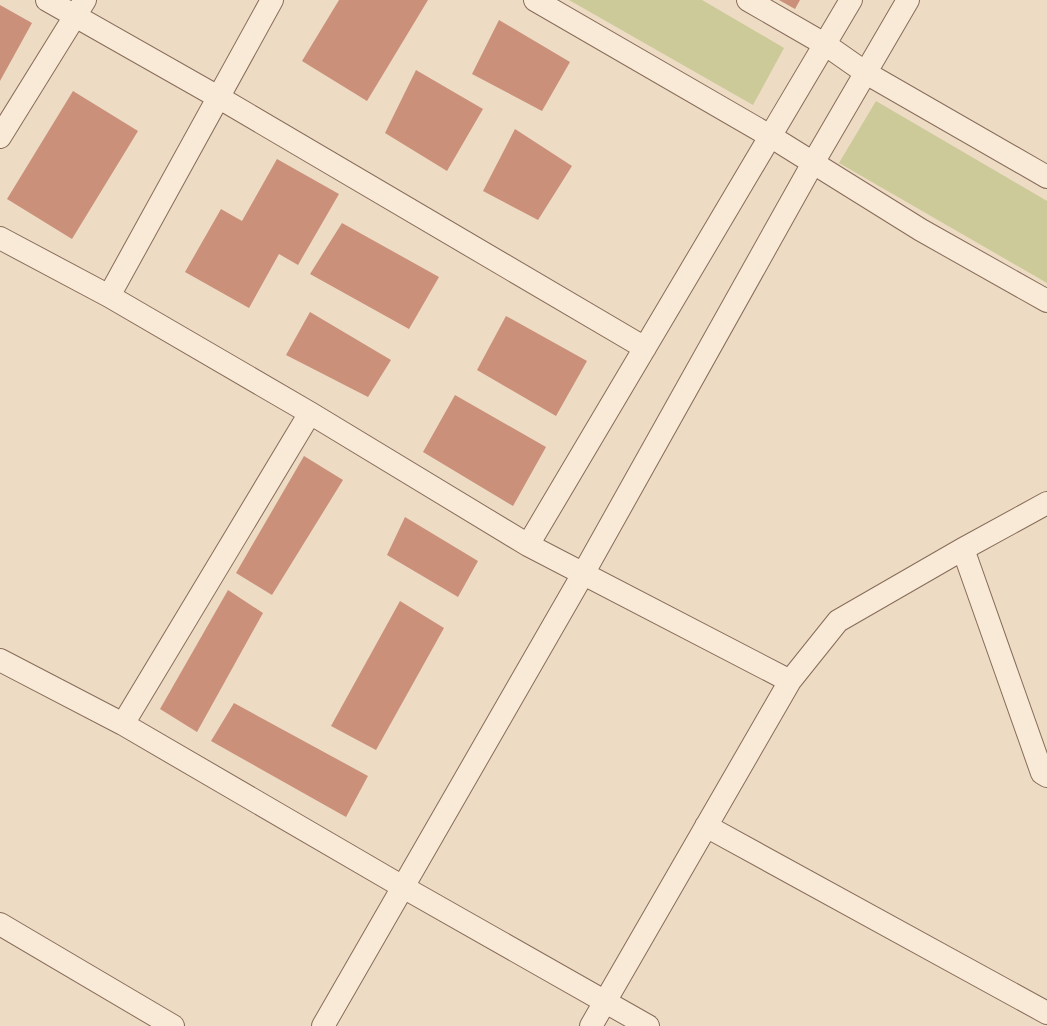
<svg xmlns="http://www.w3.org/2000/svg" width="1047" height="1026" viewBox="0 0 1047 1026" font-family="Bitter,serif">
<style>
.green{fill:#cbca98}
.building{fill:#cb907a}
.lines{fill:none;stroke-linecap:round;stroke-linejoin:round}
.street-casing{stroke:#886c5a;stroke-width:24}
.street{stroke:#f8ead7;stroke-width:22}
</style>
<rect width="100%" height="100%" fill="#eddbc4"/>
<path class="green" d="M569,0H702L784,48L753,105Z
M876,101L1047,201V283L839,163Z"/>
<path class="building" d="M339,0H428L367,101L302,61Z
M779,0H800L795,9Z
M0,5L32,23L0,81Z
M499,20L570,62L542,111L472,74Z
M416,70L483,109L447,171L385,133Z
M73,91L138,131L72,239L7,199Z
M515,129L572,166L538,220L483,191Z
M277,159L339,194L298,265L279,254L249,308L185,272L221,209L242,221Z
M342,223L439,277L409,329L310,274Z
M310,312L391,360L368,397L286,355Z
M506,316L587,361L556,416L477,370Z
M455,395L546,447L513,506L423,452Z
M304,456L343,480L272,595L236,573Z
M405,517L478,561L458,597L387,555Z
M228,590L263,613L197,732L160,709Z
M400,601L444,628L376,750L331,726Z
M234,703L368,776L346,817L211,741Z"/>
<g class="lines">
<defs>
<path id="street" d="M47,0L218,97L645,348
M535,0L770,136L921,230L1047,301
M748,0L826,45L866,73L1047,177
M0,137L85,0
M0,238L109,296L310,413L528,545L790,681
M109,296L272,0
M528,545L851,0
M963,549L1042,773L1047,776
M0,660L123,724L403,887L648,1026
M123,724L310,413
M706,826L1047,1013
M0,924L173,1026
M323,1026L583,574L813,163L908,0
M591,1026L790,681L838,621L963,549L1047,503"/>
</defs>
<use href="#street" class="street-casing"/>
<use href="#street" class="street"/>
</g>
</svg>
